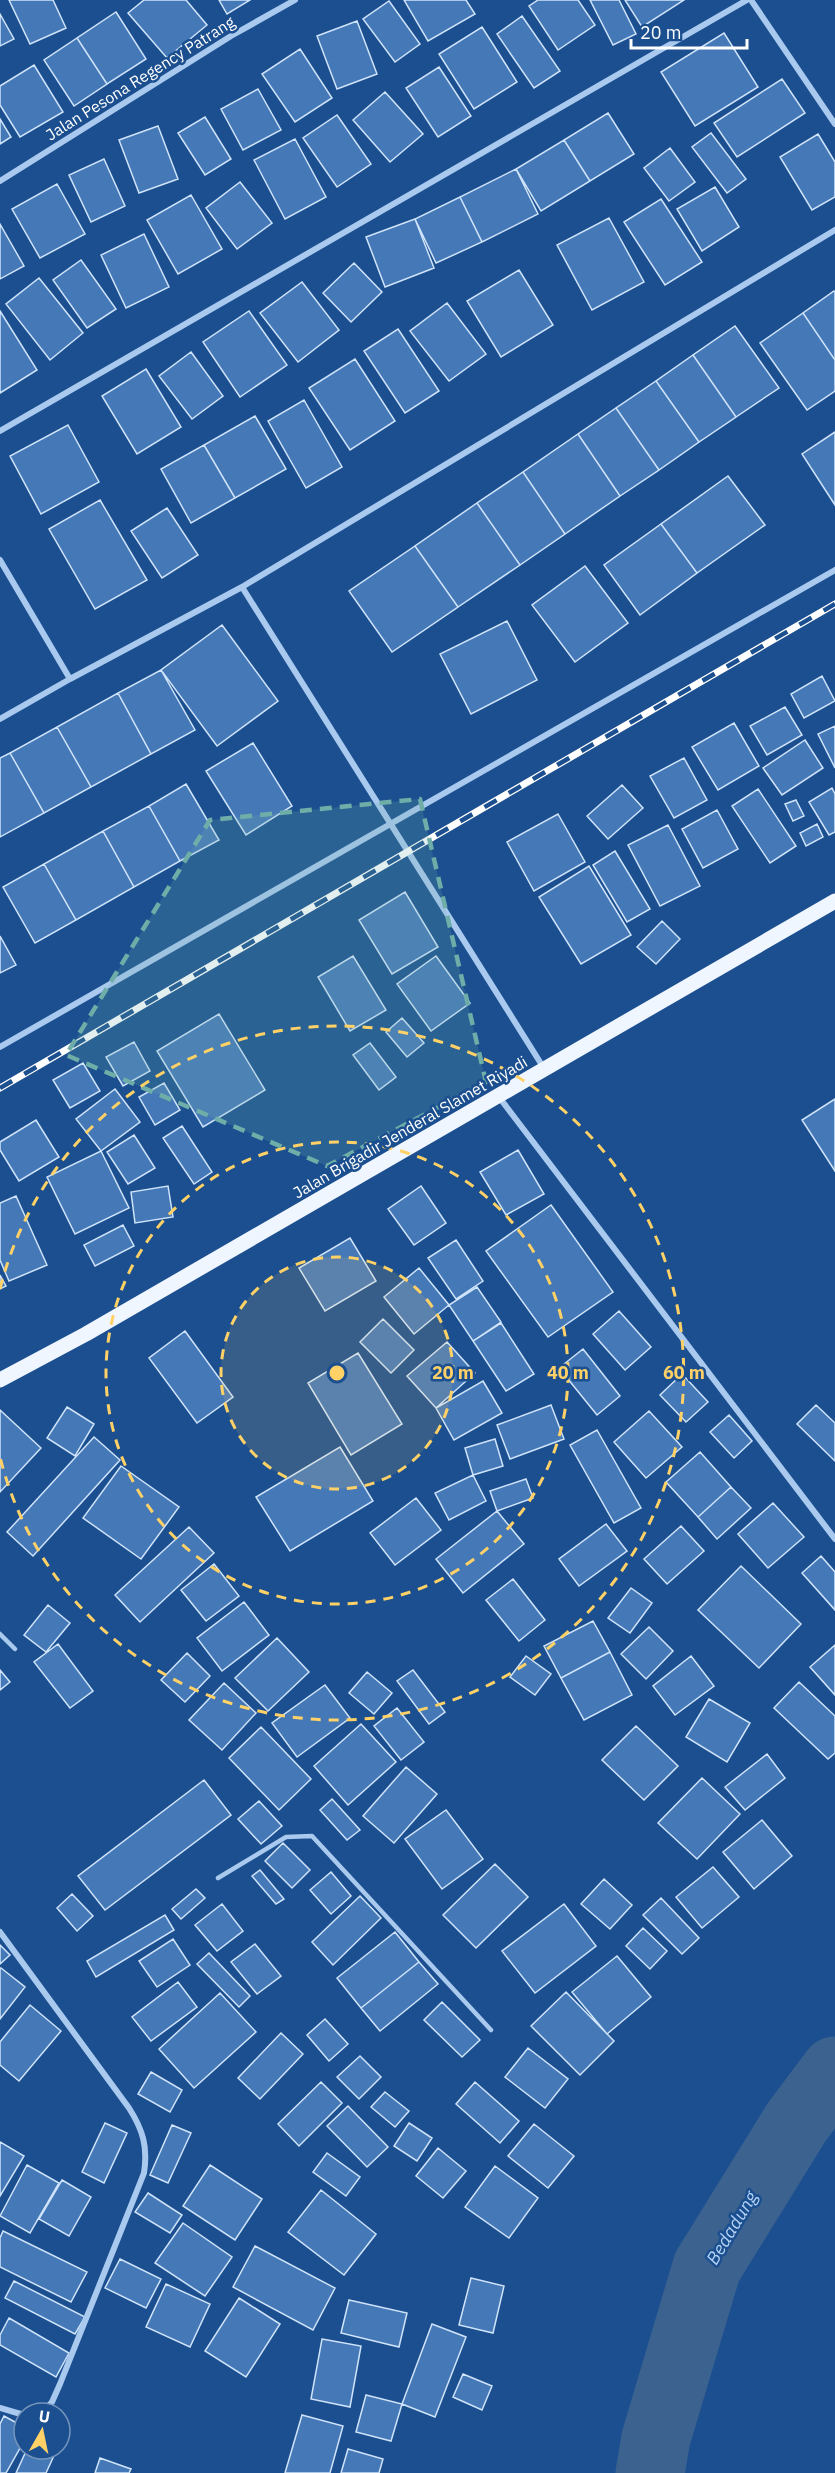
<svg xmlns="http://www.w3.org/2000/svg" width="835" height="2473" viewBox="0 0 835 2473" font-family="'IBM Plex Sans',sans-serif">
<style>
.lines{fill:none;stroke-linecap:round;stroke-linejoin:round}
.river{stroke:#3c6290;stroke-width:69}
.building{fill:#4478b7;stroke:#cfe3fa;stroke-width:1.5}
.service{stroke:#a9c9ee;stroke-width:4.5}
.minor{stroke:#a9c9ee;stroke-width:6}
.primary{stroke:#f0f6ff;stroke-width:15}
.rail-casing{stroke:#fff;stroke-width:7}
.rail{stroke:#1b4f8f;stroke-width:4.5;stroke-dasharray:14;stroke-linecap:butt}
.marked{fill:#6fada8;fill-opacity:0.2;stroke:#6fada8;stroke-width:4.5;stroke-dasharray:12 8;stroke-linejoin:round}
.ring{fill:none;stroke:#ffd166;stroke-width:3;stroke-dasharray:10 8}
.labels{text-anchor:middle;stroke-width:5;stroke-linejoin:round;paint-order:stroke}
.street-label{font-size:16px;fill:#fff;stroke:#1b4f8f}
.water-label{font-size:18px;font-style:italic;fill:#b5d3f5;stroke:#1b4f8f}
.centre{fill:#ffd166;stroke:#1b4f8f;stroke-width:3}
.ring-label{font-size:18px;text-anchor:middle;font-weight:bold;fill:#ffd166;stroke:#1b4f8f;stroke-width:5;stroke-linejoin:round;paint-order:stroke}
</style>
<rect width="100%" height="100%" fill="#1b4f8f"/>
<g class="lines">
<path class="river" d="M650,2473L656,2438L707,2267L796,2123L835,2071"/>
</g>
<path class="building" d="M9,0H53L66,28L30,44Z
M144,0H186L207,25L167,58L128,13Z
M219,0H250L227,14Z
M404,0H466L475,14L428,41Z
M538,0H578L595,25L558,50L529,6Z
M590,0H619L636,34L613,45Z
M625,0H684L642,27Z
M389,1L420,44L395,62L363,19Z
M116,12L146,59L107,84L77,38Z
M0,14L14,39L0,46Z
M522,16L560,71L534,88L497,34Z
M357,21L377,74L337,89L317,36Z
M482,27L517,82L474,109L439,54Z
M724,33L758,87L695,126L661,72Z
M77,38L107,84L74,106L44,60Z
M300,49L332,98L295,122L262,74Z
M34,65L63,112L20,137L0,105V86Z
M439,67L471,116L438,137L406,88Z
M782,79L805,113L737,157L714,123Z
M258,89L281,130L243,150L221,109Z
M385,92L423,134L390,162L353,120Z
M608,113L634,154L590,181L564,140Z
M337,115L371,164L337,187L303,138Z
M205,117L231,159L205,175L178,133Z
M0,119L11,137L0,144Z
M158,126L178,179L139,193L119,140Z
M711,133L746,179L727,193L692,147Z
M818,134L835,162V197L812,210L780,157Z
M295,139L326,197L285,219L254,160Z
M564,140L590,181L541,211L516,169Z
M670,148L695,182L669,201L644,168Z
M104,159L125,206L91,222L69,175Z
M516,169L538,214L482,242L460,197Z
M240,182L272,223L237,249L206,208Z
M57,184L85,234L40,258L12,209Z
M715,187L739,227L702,251L677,209Z
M191,195L222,249L178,274L147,220Z
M460,197L482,242L436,263L415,219Z
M661,199L702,262L665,285L624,222Z
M609,218L644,282L592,310L557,245Z
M415,219L434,268L385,287L366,237Z
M0,224L24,266L0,279Z
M144,234L169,287L126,308L101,255Z
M81,260L116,309L87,328L53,280Z
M354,263L382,292L351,322L323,293Z
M519,270L553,325L501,357L467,301Z
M39,278L83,333L50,360L6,304Z
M302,282L339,330L298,362L260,313Z
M834,291L835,292V360L803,313Z
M447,303L486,354L449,381L410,331Z
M0,311L37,370L0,393Z
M249,311L287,365L240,397L203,342Z
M803,313L835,360V391L807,410L760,343Z
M735,326L779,388L736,417L693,355Z
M398,329L439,391L405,413L364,351Z
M191,352L223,396L192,419L159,376Z
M693,355L736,417L699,442L656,381Z
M355,359L395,421L350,450L309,388Z
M146,369L181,427L137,454L102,396Z
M656,381L699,442L659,470L616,408Z
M304,400L342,467L306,488L268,421Z
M616,408L659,470L620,496L578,434Z
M255,416L286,469L235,498L204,445Z
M68,425L99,482L41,514L10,456Z
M835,432V505L802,454Z
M578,434L620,496L565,534L523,472Z
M204,445L235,498L191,523L161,469Z
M523,472L565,534L520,565L477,503Z
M728,476L765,525L697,573L661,524Z
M100,500L147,580L95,609L49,529Z
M477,503L520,565L458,607L415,546Z
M167,508L198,555L162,578L131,531Z
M661,524L697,573L640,615L604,565Z
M415,546L458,607L392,652L349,591Z
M585,566L628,623L575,662L532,605Z
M507,621L537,680L471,714L440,654Z
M222,625L278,701L217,746L161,670Z
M161,670L195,730L151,754L118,693Z
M822,676L835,701L804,718L791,694Z
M118,693L151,754L91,787L57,727Z
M785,707L802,735L767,755L750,726Z
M734,723L759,766L718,790L692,747Z
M835,726V768L818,734Z
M57,727L91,787L44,813L10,753Z
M805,740L823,768L782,795L763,768Z
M253,743L292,806L246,835L206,771Z
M10,753L44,813L0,837V758Z
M684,758L707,800L674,818L650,776Z
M186,784L219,840L180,861L149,806Z
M622,785L643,808L608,839L587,816Z
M832,788L835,794V832L829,835L809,802Z
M758,789L796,846L770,863L732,806Z
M796,800L804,816L793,821L785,804Z
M149,806L180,861L134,887L103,831Z
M717,810L738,849L703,868L682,829Z
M558,814L585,862L534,891L507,842Z
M817,824L823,837L806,846L800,833Z
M668,825L700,886L660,906L628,845Z
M103,831L134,887L76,920L44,864Z
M615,851L650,909L627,922L593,865Z
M44,864L76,920L35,943L3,887Z
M589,866L631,935L581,964L539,897Z
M405,892L438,947L392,974L359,920Z
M662,921L680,939L656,964L637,947Z
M0,936L16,965L0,973Z
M353,956L386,1010L350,1031L318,977Z
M436,956L470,1003L431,1031L397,984Z
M219,1014L265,1090L203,1127L157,1051Z
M402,1018L424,1043L407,1057L386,1032Z
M134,1042L150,1071L123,1086L106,1057Z
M370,1043L396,1077L379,1090L353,1055Z
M83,1063L100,1091L70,1108L53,1080Z
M164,1083L180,1110L155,1125L139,1097Z
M115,1089L140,1122L101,1151L76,1119Z
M835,1099V1171L802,1120Z
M36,1120L59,1157L19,1181L0,1150V1142Z
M182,1126L212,1172L194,1184L163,1138Z
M134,1135L155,1168L128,1184L107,1152Z
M518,1150L544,1194L506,1215L480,1172Z
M101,1151L129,1208L75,1234L47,1177Z
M168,1186L173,1217L135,1223L131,1192Z
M421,1186L446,1223L414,1245L388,1209Z
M16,1196L47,1265L9,1281L0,1260V1203Z
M551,1205L613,1292L548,1337L486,1251Z
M123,1225L134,1246L95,1266L84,1245Z
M350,1238L376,1281L325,1311L299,1268Z
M456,1240L483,1281L456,1299L428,1258Z
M419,1268L449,1305L414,1334L384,1297Z
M0,1275L6,1286L0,1289Z
M477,1287L501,1322L473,1341L449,1305Z
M619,1311L651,1347L625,1370L593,1334Z
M383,1319L414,1350L391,1373L360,1342Z
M501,1323L534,1374L506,1391L473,1341Z
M185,1331L233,1397L197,1423L149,1358Z
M447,1342L475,1373L436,1408L407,1376Z
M583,1349L620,1396L597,1415L559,1368Z
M358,1353L402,1424L351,1455L308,1383Z
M682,1374L708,1402L686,1422L660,1395Z
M483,1381L502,1413L454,1440L436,1408Z
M551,1405L564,1439L510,1459L497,1425Z
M816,1405L835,1423V1461L797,1424Z
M67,1407L94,1424L75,1456L47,1438Z
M0,1410L41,1448L0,1492Z
M649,1411L682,1447L646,1478L614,1442Z
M729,1415L752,1441L734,1458L710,1432Z
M597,1430L641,1508L614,1523L570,1445Z
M94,1437L120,1460L33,1556L7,1532Z
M495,1439L503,1466L473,1475L465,1448Z
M340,1447L373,1501L290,1551L256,1497Z
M700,1452L731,1487L698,1517L666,1482Z
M121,1466L179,1507L141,1559L83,1518Z
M473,1475L486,1501L449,1520L435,1493Z
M526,1479L533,1498L497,1511L490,1491Z
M731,1487L751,1508L717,1539L698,1517Z
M416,1498L441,1530L395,1565L370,1533Z
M773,1503L804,1537L768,1568L738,1534Z
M497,1511L524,1544L463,1593L436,1559Z
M606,1524L627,1551L579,1586L559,1559Z
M681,1526L704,1551L667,1584L644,1559Z
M189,1527L214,1553L140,1622L115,1595Z
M821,1556L835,1572V1610L802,1573Z
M214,1564L239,1596L206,1621L181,1590Z
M741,1566L801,1624L759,1668L698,1610Z
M513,1579L545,1620L519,1641L486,1600Z
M631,1588L652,1603L630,1633L608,1618Z
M244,1602L269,1635L222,1671L197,1638Z
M48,1605L70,1623L46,1652L24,1635Z
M593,1621L610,1652L561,1678L544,1646Z
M649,1627L673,1651L646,1679L621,1654Z
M277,1638L309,1672L268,1711L235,1678Z
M58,1644L93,1691L70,1708L34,1662Z
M835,1645V1695L810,1667Z
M610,1652L632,1695L584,1720L561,1678Z
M187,1653L210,1676L185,1702L161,1680Z
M526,1656L551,1674L535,1695L510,1677Z
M691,1656L714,1686L675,1715L653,1686Z
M0,1670L10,1682L0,1690Z
M413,1670L445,1712L429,1724L397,1681Z
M367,1672L392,1693L374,1714L349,1693Z
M799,1682L835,1716V1753L828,1759L774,1708Z
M224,1683L256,1713L222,1750L189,1720Z
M325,1685L350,1718L297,1757L272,1723Z
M709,1699L750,1723L727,1762L686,1737Z
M397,1708L424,1742L401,1760L374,1726Z
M361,1724L396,1762L348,1805L314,1766Z
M636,1726L678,1766L644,1800L602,1760Z
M261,1727L311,1779L279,1810L229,1758Z
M767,1754L785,1778L745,1810L725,1787Z
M406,1767L437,1794L394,1843L363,1816Z
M702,1778L740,1814L697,1859L658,1823Z
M204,1780L231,1815L105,1910L78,1876Z
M332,1799L360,1830L347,1840L320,1810Z
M259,1801L282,1826L261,1844L238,1819Z
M446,1810L483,1859L442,1889L405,1839Z
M762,1820L792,1856L754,1889L723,1852Z
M283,1843L310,1870L292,1888L265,1861Z
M495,1864L528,1897L476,1948L443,1915Z
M713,1867L739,1897L702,1928L676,1897Z
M260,1870L284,1899L276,1904L252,1876Z
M331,1872L351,1896L331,1914L310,1890Z
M604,1879L632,1905L610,1929L581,1904Z
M196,1889L205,1898L181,1919L172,1909Z
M72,1894L93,1916L77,1931L57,1908Z
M360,1896L381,1918L333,1965L312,1942Z
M661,1898L699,1938L682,1954L643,1915Z
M222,1904L243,1931L217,1951L195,1925Z
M564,1904L596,1946L535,1993L502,1951Z
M165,1915L174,1930L96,1977L87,1961Z
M643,1928L667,1951L650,1969L626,1946Z
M395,1932L419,1962L361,2008L337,1978Z
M173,1939L190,1965L157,1987L139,1961Z
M255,1944L281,1976L257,1994L231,1962Z
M0,1945L10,1955L0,1964Z
M209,1953L250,1996L239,2007L197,1964Z
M617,1956L651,1997L607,2034L572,1992Z
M419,1962L438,1984L380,2031L361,2008Z
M1,1968L25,1987L0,2019V1968Z
M178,1982L197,2007L151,2041L132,2017Z
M566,1992L614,2041L580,2075L531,2026Z
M220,1993L256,2032L194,2088L159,2049Z
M442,2002L480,2040L462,2057L424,2020Z
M30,2005L61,2031L19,2081L0,2065V2042Z
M325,2019L348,2044L329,2061L307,2035Z
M281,2033L303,2054L260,2099L238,2078Z
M528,2048L568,2079L545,2108L505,2077Z
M360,2056L381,2077L359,2099L337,2077Z
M151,2072L182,2090L170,2112L138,2094Z
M321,2082L342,2103L299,2146L278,2124Z
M475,2082L519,2121L500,2143L456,2104Z
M385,2092L409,2111L395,2127L371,2107Z
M348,2106L388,2147L367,2167L327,2126Z
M105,2123L127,2133L104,2183L82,2172Z
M409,2123L432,2138L417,2161L394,2146Z
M534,2124L574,2156L548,2188L508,2156Z
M172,2125L191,2133L168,2183L150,2175Z
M0,2142L24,2156L0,2196Z
M438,2148L466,2171L443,2198L416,2176Z
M327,2153L360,2177L346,2196L313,2172Z
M27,2165L59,2183L30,2233L0,2216Z
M210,2165L262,2199L235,2240L183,2206Z
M495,2166L538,2198L509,2238L465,2207Z
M62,2180L91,2197L69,2236L39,2219Z
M321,2190L376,2234L344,2275L288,2232Z
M148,2193L182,2215L170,2233L135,2212Z
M183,2223L232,2257L205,2296L155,2263Z
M3,2231L87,2272L71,2302L0,2267V2238Z
M255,2246L335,2288L313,2330L233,2287Z
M120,2259L161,2279L146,2308L105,2288Z
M471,2278L504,2286L493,2333L459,2325Z
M14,2281L85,2317L75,2334L5,2298Z
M166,2284L210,2304L190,2347L146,2327Z
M239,2298L280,2324L246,2377L205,2351Z
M349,2300L407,2313L399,2347L341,2333Z
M9,2318L69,2353L56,2377L0,2345V2335Z
M432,2324L466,2337L435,2417L402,2404Z
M322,2339L361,2346L350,2407L311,2399Z
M463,2374L492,2386L482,2410L453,2397Z
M366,2395L402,2404L391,2441L356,2432Z
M302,2415L343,2426L330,2473H285Z
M4,2416L24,2427V2441L6,2473H0V2424Z
M27,2449H57L46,2473H16Z
M348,2449L383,2459L379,2473H341Z
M100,2458L131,2469L129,2473H95Z"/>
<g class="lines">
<path class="service" d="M0,1634L15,1649
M218,1878L286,1837L312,1836L491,2030"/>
<path class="minor" d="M751,0L835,124
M0,181L231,36L295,0
M0,431L747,0
M0,560L70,679
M242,587L545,1070
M0,719L70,679L242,587L835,230
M0,1047L835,570
M499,1097L835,1539
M0,1932L129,2108C143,2130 148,2147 144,2173L60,2384L52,2402L42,2413
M0,2408L24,2415"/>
<path class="primary" d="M0,1380L86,1334L835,901"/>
<defs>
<path id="rail" d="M0,1088L835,604"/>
</defs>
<use href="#rail" class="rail-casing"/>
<use href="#rail" class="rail"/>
</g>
<path class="marked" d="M420,799L486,1082L327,1166L66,1055L210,820Z"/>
<circle cx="337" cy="1373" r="116" fill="#ffd166" fill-opacity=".12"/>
<g class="ring">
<circle cx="337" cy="1373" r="116"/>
<circle cx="337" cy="1373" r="231"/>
<path d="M0 1289A347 347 0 1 1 0 1457"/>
</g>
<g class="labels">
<g class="street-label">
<text transform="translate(140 78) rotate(-32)" y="6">Jalan Pesona Regency Patrang</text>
<text transform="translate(410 1127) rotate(-30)" y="6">Jalan Brigadir Jenderal Slamet Riyadi</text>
</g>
<g class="water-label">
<text transform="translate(732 2228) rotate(-59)" y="6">Bedadung</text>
</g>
</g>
<circle cx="337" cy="1373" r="9" class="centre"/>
<g class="ring-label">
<text x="453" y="1379">20 m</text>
<text x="568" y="1379">40 m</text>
<text x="684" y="1379">60 m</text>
</g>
<g transform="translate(42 2431) rotate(9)"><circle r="28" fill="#1b4f8f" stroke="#7695bc" stroke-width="1.5"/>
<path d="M0-4.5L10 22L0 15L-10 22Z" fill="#ffd166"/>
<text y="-9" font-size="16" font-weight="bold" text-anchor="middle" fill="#ffffff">U</text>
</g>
<path d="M631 39v9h116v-9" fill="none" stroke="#ffffff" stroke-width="3"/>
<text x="640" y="39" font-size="18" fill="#ffffff" stroke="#1b4f8f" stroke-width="4.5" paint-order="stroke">20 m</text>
</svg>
